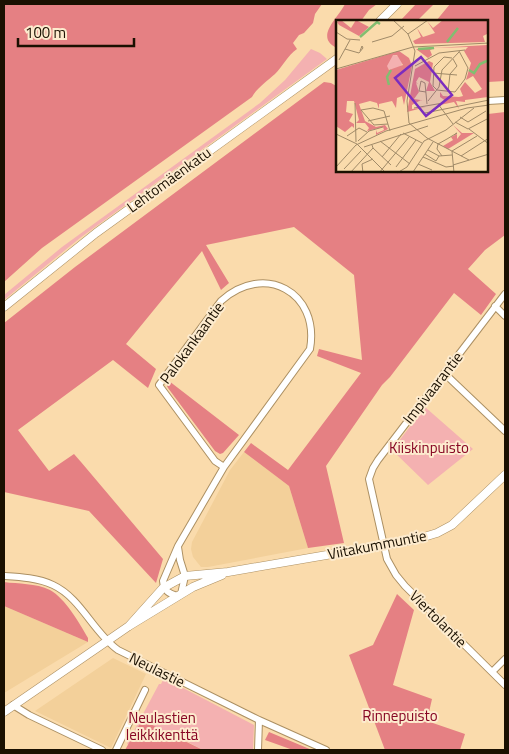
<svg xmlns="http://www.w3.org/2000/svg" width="509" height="754" viewBox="0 0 509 754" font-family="'Titillium Web',sans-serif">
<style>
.built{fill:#f3d09a}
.green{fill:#f4b1b1}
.forest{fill:#e58083}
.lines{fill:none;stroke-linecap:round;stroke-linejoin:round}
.minor-casing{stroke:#ac9063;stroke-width:8}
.tertiary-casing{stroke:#ac9063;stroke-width:9}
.minor{stroke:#fff;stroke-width:6}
.tertiary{stroke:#fff;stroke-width:8}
.labels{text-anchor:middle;stroke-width:4;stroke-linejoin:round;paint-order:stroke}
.street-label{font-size:15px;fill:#1a1001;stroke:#fdebce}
.park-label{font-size:15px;fill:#870624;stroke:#fdebce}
.inset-river{fill:none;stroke:#82be70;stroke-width:2.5}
.inset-road{fill:none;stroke:#a08a68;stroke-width:1}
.view{fill:#7b2cbf;fill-opacity:0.15;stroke:#7b2cbf;stroke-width:2.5}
.inset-edge{fill:none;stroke:#1a1001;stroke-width:2.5}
</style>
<rect width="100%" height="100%" fill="#fadbac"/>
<path class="built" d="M244,452L289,486L308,548L208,567H201L193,557L191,549L192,542L230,470Z
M4,606L88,642L4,693Z
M113,658L146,674L111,748L35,711Z"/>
<path class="green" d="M311,49L320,53L327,59L80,238L4,300V295L62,247L260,103L285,80Z
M425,407L473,449L428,485L392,450Z
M164,678L254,725L253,750H203L182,739L139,750L127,744L159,684H161Z"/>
<path class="forest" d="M4,4H322L315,14L313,23L304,33L299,35L293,43L297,49C287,56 283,66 275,74C267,81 257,88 252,97L42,248L4,282Z
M345,4H377L369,10L361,21H338V46L335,47C315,36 339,17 345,4Z
M416,4H434L417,21H400Z
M450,4H505V81L488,82V21H436Z
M324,82L331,83L338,87V171H488V114L505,112V235L485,250L468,269L496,294L481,315L454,293L390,377L382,385L326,466L344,543L308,548L289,486L244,452L251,443L288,470L361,373L317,356L319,349L362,360L354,275L294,227L206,245L229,283L221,290L202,251L126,344L156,369L148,388L113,360L18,430L49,471L74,454L81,462L163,559L156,583L89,511L4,492V323L75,267Z
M169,381L239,435L223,453L220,454L215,451L168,388L167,386Z
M4,582C18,584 36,583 50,590C65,598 80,624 88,638V642L4,606Z
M397,594L414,610L393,685L432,699L427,721L465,734L460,750H385L349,655L373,645Z
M142,720L203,750H125Z
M269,732L312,750H293L265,740Z"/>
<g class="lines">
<defs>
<path id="minor" d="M488,101L505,100
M505,294L378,460L373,468L369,479L387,559L396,575L405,586L505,685
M495,306L505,316
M444,373L505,431
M178,547L180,560L185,576L181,594
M4,576C20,577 38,578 53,585C81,598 93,632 118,650L259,720L326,750
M178,596C169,594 164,591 163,581L178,546L224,467L310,349C320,292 264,262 221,301L159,385L215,461L224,467
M492,672L505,659
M13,705L29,715L102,750
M116,750L145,690
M258,750L259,720"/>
<path id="tertiary" d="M380,21L397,4
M4,307L96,233L338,58
M129,626L163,588L185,576L228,572L414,540L437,533L452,525L505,475
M4,712L129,626L193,587L222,575"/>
</defs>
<use href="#minor" class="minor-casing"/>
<use href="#tertiary" class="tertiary-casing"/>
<use href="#minor" class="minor"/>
<use href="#tertiary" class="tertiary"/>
</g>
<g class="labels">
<g class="street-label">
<text transform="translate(169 180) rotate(-36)" y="5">Lehtomäenkatu</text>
<text transform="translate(192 343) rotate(-54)" y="5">Palokankaantie</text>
<text transform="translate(433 388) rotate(-52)" y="5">Impivaarantie</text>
<text transform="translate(377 545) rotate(-11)" y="5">Viitakummuntie</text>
<text transform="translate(438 619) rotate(45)" y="5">Viertolantie</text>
<text transform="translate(157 670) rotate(26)" y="5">Neulastie</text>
</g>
<g class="park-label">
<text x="429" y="453">Kiiskinpuisto</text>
<text x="400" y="721">Rinnepuisto</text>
<text x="162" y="723">Neulastien<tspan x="162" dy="17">leikkikenttä</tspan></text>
</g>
</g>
<g transform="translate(336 20)">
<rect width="152" height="152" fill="#fadbac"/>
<path d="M50 43a8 8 0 1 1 16 0a8 8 0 1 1-16 0Z" fill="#f4b1b1"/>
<path d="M5,0L15,8L20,0L33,7L23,16L3,5L1,2ZM107,0H152V17L151,14L147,16L149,22L79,24L77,21L85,17L81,8L87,17L99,13L91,1L97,8ZM151,25L152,77L129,80V82L120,81L123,89L118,82L104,85L110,81L104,77V72L107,76L123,77L127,76L124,69L129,62L139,73L146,69L137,56L130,60L135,43L128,31L132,27L99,28L94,30L96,35L92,38L80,29ZM63,31L73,38L76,46L68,85L66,76L61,78L60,88L56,81L43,84V89L41,83L34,81L23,84L29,101L40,107L49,105L52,109L40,115V110L41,113L48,110L47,107L31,111L33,108L29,103H20L23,100L18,81H11L10,92L17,94L13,101L18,104V108L16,106L9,112L0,106V50ZM57,35H61L67,45L53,50L51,46ZM93,41L97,43L94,62L99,71H90L93,62L83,57L80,62L82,64L80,63L83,72L78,79L91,81L85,80L76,85V89L90,87L71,92L79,49ZM117,105L126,113H138L112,129L107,126L117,120L115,117L121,114V119L125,114Z" fill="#e58083" fill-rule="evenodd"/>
<path class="inset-river" d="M24,17L41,2L44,4M111,22L122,8M82,29L98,28M133,50L138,53L144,44L153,40M53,65L51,57L55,50"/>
<path class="inset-road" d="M57,0L72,14L79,31L71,81L73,103L91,118L133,140M0,12L11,19L24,20M72,14L92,0M36,22L56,16L68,6M9,29L23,33L27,28L26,26L24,31M3,40L14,20M79,46L103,33L129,30M0,49L77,27L153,23M97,53L121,55M101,70L119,72L129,59L132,48L123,31M101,70L97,66L98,47L108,37L116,38M90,72L83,71L85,61L89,63L91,84M112,72L114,54L121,46L117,39M92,81L103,67L106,50L123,32M19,83L20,122M102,84L117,104M78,88L107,83M48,91L37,88L25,90L38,105L52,104M48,91L54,111M89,93L153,80M124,97L132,102L150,91M32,101L54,96M119,102L132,109L153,98M133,109L153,124M67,113L86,123M0,114L21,124L50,153M11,116L23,108L31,112M22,121L33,111L47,107M44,121L74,144M28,127L92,106M37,128L55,145M92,130L103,136L116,135M89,134L100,141L103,136M106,136L101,129L102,124L111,119L121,113L118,115M125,136L153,118M46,137L65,114M87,137L110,147L118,146M82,144L96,150M117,145L153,134M0,147L20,125L50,111L131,88L153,85M60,147L80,120M8,149L25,131M77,152L97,122M14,153L37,128L36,125M27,153L26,144L37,139M43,153L73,117M61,153L71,147L88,121L110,110L138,88M118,153L116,131L141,116"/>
<path class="view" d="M85,37L116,75L90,96L59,58Z"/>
<rect width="152" height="152" class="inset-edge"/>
</g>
<rect width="509" height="754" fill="none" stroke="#1a1001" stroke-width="10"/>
<path d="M18 38v8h116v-8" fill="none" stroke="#1a1001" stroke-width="2.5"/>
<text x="25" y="38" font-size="15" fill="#1a1001" stroke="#fdebce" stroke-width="4" paint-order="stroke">100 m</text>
</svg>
